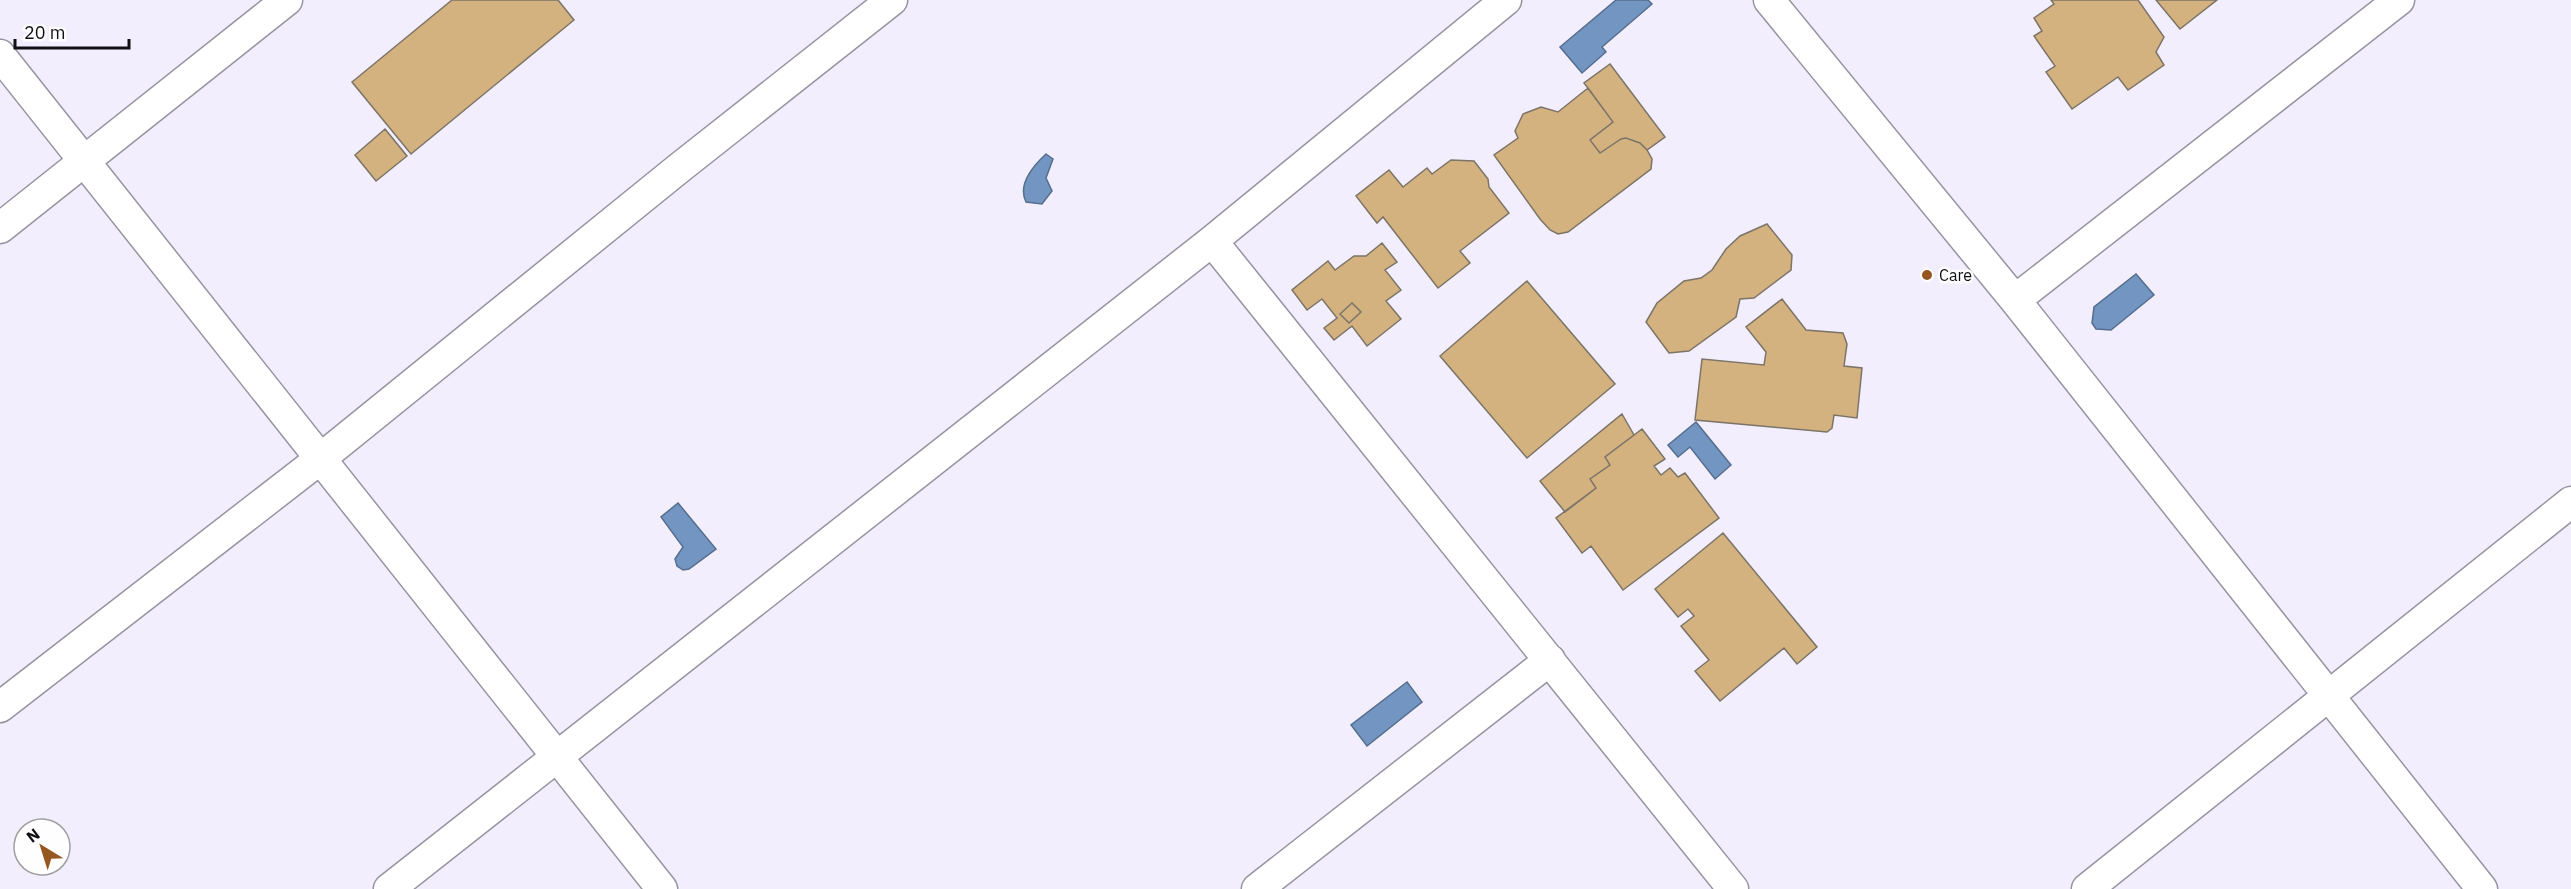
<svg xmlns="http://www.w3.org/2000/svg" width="2571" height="889" viewBox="0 0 2571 889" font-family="'IBM Plex Sans',sans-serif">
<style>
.water{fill:#7296c1;stroke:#556e8d;stroke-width:1.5}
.building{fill:#d3b280;stroke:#7c7467;stroke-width:1.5;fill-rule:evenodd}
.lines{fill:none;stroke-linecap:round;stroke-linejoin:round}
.minor-casing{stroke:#9794a2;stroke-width:33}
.minor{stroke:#fff;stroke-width:30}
.poi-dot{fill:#96561f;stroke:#fefefe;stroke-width:2}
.labels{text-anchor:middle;stroke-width:5;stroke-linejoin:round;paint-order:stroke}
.poi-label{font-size:16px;fill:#100f14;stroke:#fefefe;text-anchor:start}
</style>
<rect width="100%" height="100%" fill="#f2eefe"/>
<path class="water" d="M1616,0H1648L1652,4L1602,47L1606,52L1582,73L1560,47Z
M1046,154L1053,159L1046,178L1052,191L1042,204L1026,202C1017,184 1033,166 1046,154Z
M2136,274L2154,295L2111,330L2096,329L2092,323L2094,307Z
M1696,422L1731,465L1715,479L1690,447L1678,457L1668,445Z
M678,503L716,549L689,569L683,570L677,566L675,559L683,547L661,517Z
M1407,682L1422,702L1367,746L1351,725Z"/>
<path class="building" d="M452,0H558L574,20L411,154L352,82Z
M2051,0H2138L2164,37L2156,52L2164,65L2128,90L2118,77L2072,109L2046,72L2055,66L2034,36L2042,31L2034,18L2054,4Z
M2156,0H2217L2180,29Z
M1610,64L1665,137L1647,150L1640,143L1626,138L1621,139L1600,153L1590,140L1613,122L1584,83Z
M1588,88L1613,122L1590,140L1600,153L1621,139L1626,138L1640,143L1647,150L1652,159L1651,169L1568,232L1558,234L1550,230L1540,219L1494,155L1518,138L1515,131L1523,114L1541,107L1558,112Z
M385,129L407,156L376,181L355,155Z
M1451,160L1474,161L1488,179L1489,187L1509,213L1460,251L1470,263L1438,288L1383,217L1377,223L1356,196L1389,170L1403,187L1427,168L1432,174Z
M1767,224L1792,255L1791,270L1754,298L1740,299L1736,317L1689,351L1669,353L1646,322L1657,303L1684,281L1701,278L1712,270L1726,249L1740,236Z
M1382,243L1397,262L1385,270L1401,290L1386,301L1401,319L1367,346L1352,326L1334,340L1324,328L1337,318L1322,299L1307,310L1292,290L1328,261L1335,270L1354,256H1366ZM1352,303L1361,312L1349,323L1340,314Z
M1527,281L1615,384L1527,458L1440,356Z
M1782,299L1806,330L1843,333L1847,344L1844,366L1862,368L1857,418L1834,415L1832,428L1827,432L1695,420L1702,359L1764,365L1766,352L1746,327Z
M1352,303L1361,312L1349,323L1340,314Z
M1622,414L1634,435L1605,457L1610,465L1590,479L1596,488L1565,512L1540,481Z
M1642,429L1665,459L1654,466L1661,475L1670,468L1678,477L1685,473L1719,518L1623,590L1591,546L1582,553L1556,518L1596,488L1590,479L1610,465L1605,457Z
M1723,533L1817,647L1797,664L1784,648L1720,701L1695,671L1709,660L1681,626L1694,616L1688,609L1678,617L1655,589Z"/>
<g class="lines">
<defs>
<path id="minor" d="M1769,0L2015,300L2482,889
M0,55L662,889
M0,228L287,0
M1212,241L1733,889
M2015,300L2399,0
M0,707L320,459L678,169L892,0
M389,889L1212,241L1506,0
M1257,889L1550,660
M2087,889L2571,502"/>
</defs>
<use href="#minor" class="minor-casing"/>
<use href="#minor" class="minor"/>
</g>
<circle class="poi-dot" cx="1927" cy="275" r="6"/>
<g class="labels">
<g class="poi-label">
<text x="1939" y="281">Care</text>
</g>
</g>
<g transform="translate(42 847) rotate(322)"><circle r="28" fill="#fefefe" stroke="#9f9ea0" stroke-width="1.5"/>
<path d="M0-4.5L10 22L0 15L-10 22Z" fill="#96561f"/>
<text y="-9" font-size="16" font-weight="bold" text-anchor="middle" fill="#100f14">N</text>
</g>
<path d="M15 39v9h114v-9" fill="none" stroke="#100f14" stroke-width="3"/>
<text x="24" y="39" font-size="18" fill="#100f14" stroke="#fefefe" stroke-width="4.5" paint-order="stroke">20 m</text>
</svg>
